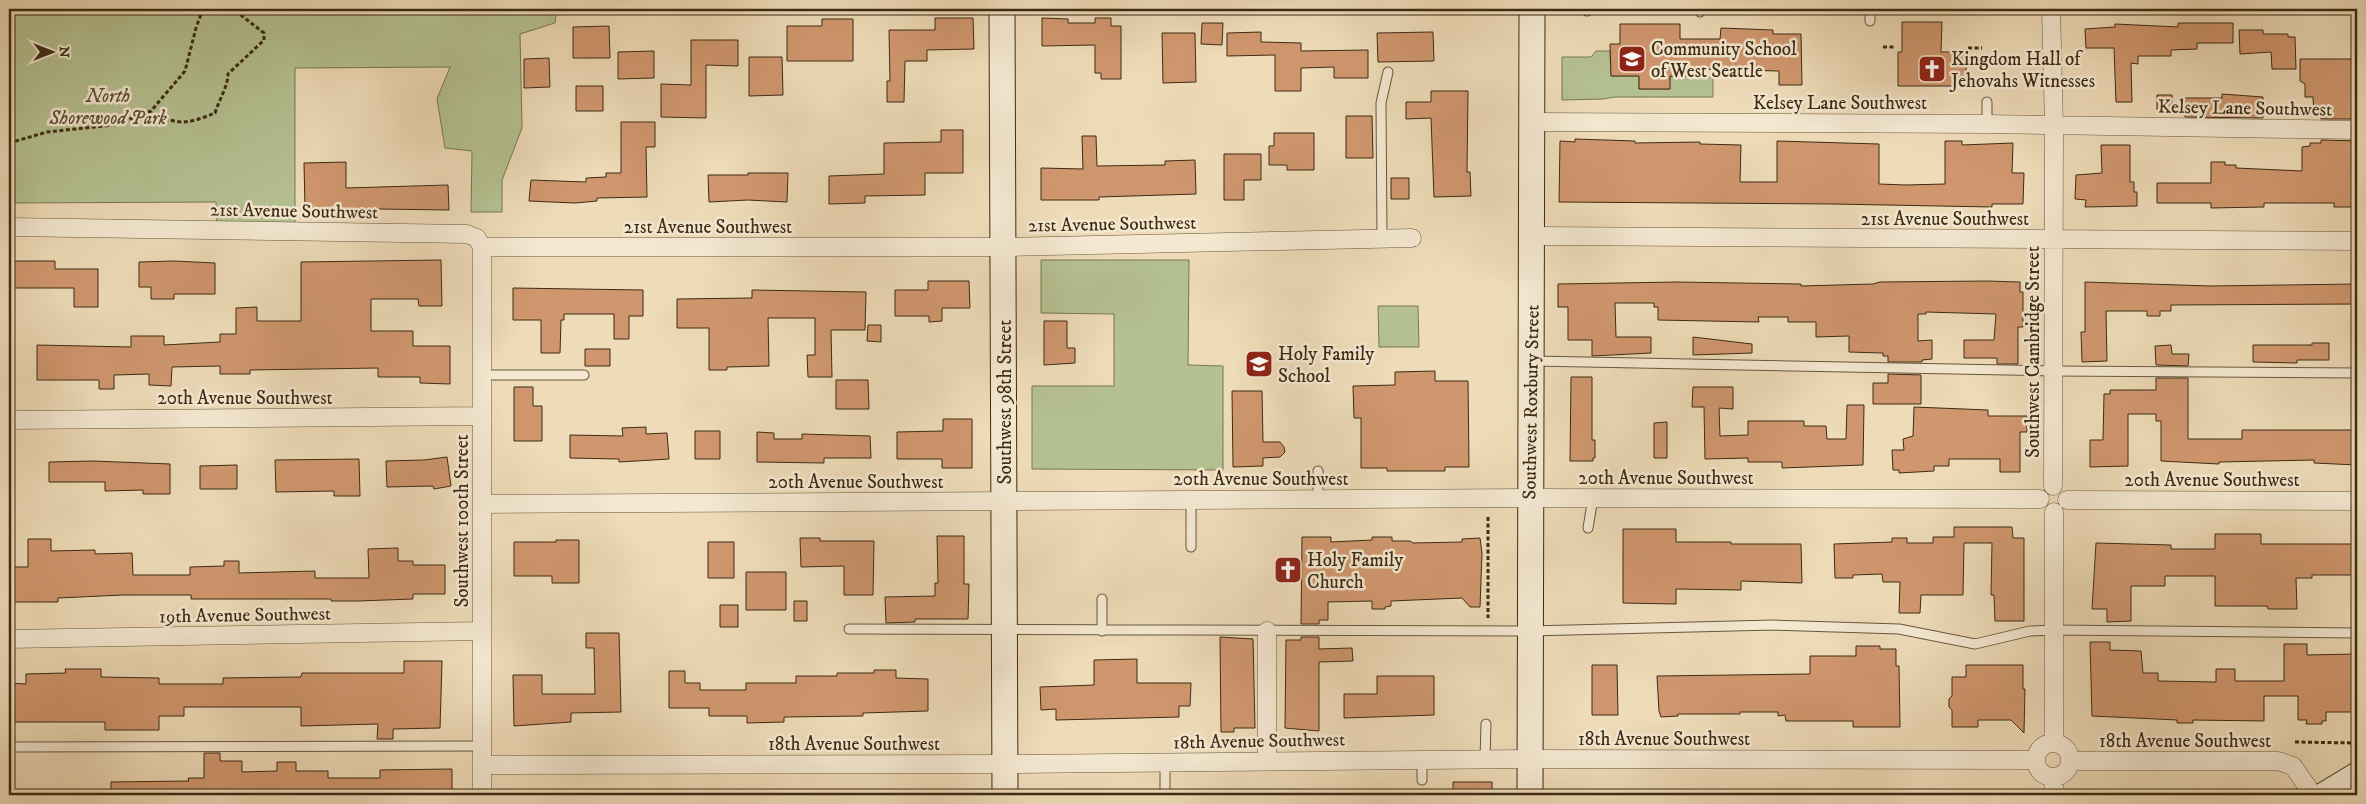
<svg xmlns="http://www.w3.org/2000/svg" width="2366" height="804" viewBox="0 0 2366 804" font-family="'IM FELL DW Pica',serif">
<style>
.green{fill:#b5c192;stroke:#797653}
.building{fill:#d0976e;stroke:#3d2b14}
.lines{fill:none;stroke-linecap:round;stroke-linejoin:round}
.lane-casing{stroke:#69573d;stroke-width:11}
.street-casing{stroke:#69573d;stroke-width:19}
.secondary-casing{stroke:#3d2b14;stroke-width:27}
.path{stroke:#3d2b14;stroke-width:3;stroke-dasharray:4 2.5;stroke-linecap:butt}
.lane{stroke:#f4e8d1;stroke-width:9}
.street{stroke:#f4e8d1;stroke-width:18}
.secondary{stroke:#f4e8d1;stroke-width:25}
.labels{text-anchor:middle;stroke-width:5;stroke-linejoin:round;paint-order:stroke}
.poi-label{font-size:19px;fill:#3d2b14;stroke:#f4e8d1;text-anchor:start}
.park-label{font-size:19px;font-style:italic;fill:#5b5034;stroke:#f4e8d1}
.street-label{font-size:19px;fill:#3d2b14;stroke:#f4e8d1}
</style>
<rect width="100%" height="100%" fill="#eedbb8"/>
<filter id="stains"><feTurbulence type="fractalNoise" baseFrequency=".004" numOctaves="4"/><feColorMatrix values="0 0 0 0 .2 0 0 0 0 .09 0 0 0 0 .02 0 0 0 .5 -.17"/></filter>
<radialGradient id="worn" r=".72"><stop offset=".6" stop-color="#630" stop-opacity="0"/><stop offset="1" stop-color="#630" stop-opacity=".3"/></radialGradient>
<path class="green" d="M9,9H557L555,23L520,34L522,128L502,180V212H471L472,151L445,148L437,99L450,67L295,68V225H217L216,202L9,203Z
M1596,51H1610L1611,76H1639V89H1669L1670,76L1713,77V97H1615L1603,99L1562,100V57H1591Z
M1041,260H1189L1188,365L1223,366V470L1032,469V386H1114V314L1041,313Z
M1378,306H1418L1419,347H1379Z"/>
<path class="building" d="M935,18H973L974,49L927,50V61H905L904,102H887V81H890L889,30H935Z
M1042,18L1068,19V23H1095V18H1111V26H1121V79H1101V73H1095V45L1042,46Z
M822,19H853V61H787V26H822Z
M1902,22H1942L1941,52H1966V86H1898V52H1902Z
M1202,23H1223L1222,45L1201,44Z
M2178,23H2233V43H2197V49L2171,50V56H2138V64L2131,63L2132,102H2116L2114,48H2086L2085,29L2115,27V24L2178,27Z
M1620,24H1680V39H1720L1721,28L1773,30V34H1801L1802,85H1779V71L1698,69V76H1670V89H1639V76H1611L1610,44H1620Z
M609,26L610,58H573V27Z
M2239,30H2263V34H2288V37H2295L2296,69H2272L2271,52L2240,54Z
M1261,32V42L1301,43V51L1368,50V78H1334V67L1301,68V91H1275V55L1227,56V33Z
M1433,32L1434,61L1378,62L1377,33Z
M1162,33H1195L1196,82L1163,83Z
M691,40H738V66L706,65V118L661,117V84L691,85Z
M654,51V78L618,79V52Z
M749,57H782L783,95L749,96Z
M549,58L550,87L524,88V59Z
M2300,59H2357V119H2321V115H2314L2313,97H2305V84L2300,81Z
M576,86H603V111H576Z
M1431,91H1468L1467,172H1470L1471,196L1434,197L1431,118L1406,119V102H1431Z
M2222,94L2263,97V118L2185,117V98H2222Z
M2157,95H2172V111H2157Z
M1346,116H1372L1373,158H1346Z
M621,122H655V147H646L647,197L597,198V201L575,203L529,201L531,180L586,182V178L606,177V173H621Z
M941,130H963V173H925V195L865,196V203L829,204V176L884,174V143L941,142Z
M1274,133H1314V170H1287V165H1269V146H1274Z
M1082,136H1096L1097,166L1165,165V161L1195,160L1196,194L1099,197V200H1041V168L1083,169Z
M1575,139L1635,141V143L1700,142V144L1741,145L1740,182H1777V141L1879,144V184L1906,185L1945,184V141H1962V145L2013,143L2012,173H2024L2023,204H1992V207L1833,204L1559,202L1560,141L1575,142Z
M2321,140L2357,141V207H2334V203H2264V207L2211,208V203H2157V183H2211V162H2225V165H2236V168L2302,171V147L2310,146V143H2321Z
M2101,145H2130V182H2134V192H2137V206L2085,207L2086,200L2075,199L2076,175L2102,173Z
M1224,154H1261V180H1244V200H1224Z
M346,162V188L448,185L449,210L305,208L304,163Z
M748,173H788L787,202L748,200L709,202L708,175H748Z
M1391,178H1409V199H1391Z
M441,260L442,306H419L418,299H371V331H413V346H450V384L420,383V377H378V368L250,370V374H220V366L172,367L171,386L149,385V374L114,375V389H99V380H37V345L131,347V336H164V345L220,342V334H236V308L257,307V321H301V262Z
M9,261H55V269H98V307H74V288H9Z
M174,261L215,263V294H174V299H151V287H139V262Z
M928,281H969L970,308H942V321L929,322V316H895V290H928Z
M1987,281L2020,282V292H2023V327H2018V364H1997V358H1964V340H1994L1996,314L1926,312V314H1918V341L1932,340V359L1922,360V362H1888V356H1883V353L1849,352V336L1816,337V322H1788V317H1758L1759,322L1658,320V307H1654V303H1615L1616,337H1651V353L1592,356V340H1568V307H1558V284L1677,282L1801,284V286L1873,284L1880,282Z
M2085,282L2211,286L2357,284V304L2171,305V311H2160V316H2147V311H2106L2107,361L2082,362L2081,332H2085Z
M513,288L643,290V316H629V339H614V314H564V320H561L560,353H541V320H513Z
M752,290L866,292L865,330H831L832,377H808L807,355H815V318H768L769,366L727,367V370H709V328H677V299L752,298Z
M1044,321H1067V348H1075V363L1044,365Z
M868,325H881V342L867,341Z
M1693,337L1752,344V353L1693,355Z
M2312,343H2329V360H2297V363L2253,362V345H2312Z
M2171,345L2172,354H2189L2188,366L2156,365L2155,346Z
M585,349H610V366H585Z
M1435,371V381H1468L1469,467H1445V471H1387V468H1361V418H1354L1353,386L1395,385V372Z
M1888,374L1921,375V404H1873V383H1888Z
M1571,377H1592V440H1595V458H1593V461H1570Z
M2156,378H2188V439H2242V430H2357V465L2314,463V460L2219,462V464L2161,461V421H2156V414H2128V466L2090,467V440H2103L2104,394H2110V390H2156Z
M836,380H868L869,409H836Z
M514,387H533V406H542V441H514Z
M1693,387H1733V409L1719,408L1720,436L1748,435V421H1804V426H1826L1827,439H1846L1847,405H1864L1863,465L1782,468V462H1748V458L1705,459L1704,407H1692Z
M1232,391H1262L1263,442H1280L1284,447L1285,452L1280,457L1263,458V466L1233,467Z
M1914,407L1988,410V416H2027V432H2020V472H2000V459H1949V466H1934V471L1899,473V470H1893L1892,450H1904L1903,439L1913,436Z
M943,419H972V468H942V459H897V432L943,431Z
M1667,422V458H1654V423Z
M646,427V434L667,433L669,459L619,462V459L570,458V435L623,436L622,428Z
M695,431H720V459H695Z
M757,432L774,433V439H802V434L870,436L871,458H824V463L757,462Z
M447,457L451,486L434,489L433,486L387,487L386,461L424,460Z
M359,459L360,496H334V491L276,492L275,460Z
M93,461L170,464V494H143V490L105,491V482H49V462Z
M237,465V489H200V466Z
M1954,527H2012L2013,538H2024V621H1995L1994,595H1991L1992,543H1964L1963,595H1921L1920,613H1899L1900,582H1883L1882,574L1853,575V578H1835L1834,544L1892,542V538H1907V543H1933V537H1954Z
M1623,529H1676V542H1731V544H1801L1802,583L1741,581V590L1676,589V604L1623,603Z
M2215,534H2261V544H2352V548H2357V575H2312V578H2296L2297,609H2268L2267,606H2215V576H2165V586H2131V621L2107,622V609H2092L2096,543L2171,545V549H2215Z
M937,536H964V584H969L968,619H915V622L886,623L885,597L935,596V583H938Z
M1302,537H1331V542L1372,540V537H1392V541H1410L1413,543L1462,542V539L1480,538L1482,553L1480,607H1470L1462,598L1391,601V606L1385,607V609H1372V601L1328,602V620H1319V624H1301Z
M800,538H820V541H874L873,595H844V566L801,567Z
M28,539H51V551L95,550V554L132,553L133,575H190V567L224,566V561H239V573L315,571V578H369L368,549L398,548V561H413V565H445V594H413V599L358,601H331V599H191V595H123L58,598V602H9V567H28Z
M556,540H579V583H552V576H514V542H556Z
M708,542H734V578H708Z
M746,572H786V610H746Z
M794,601H807V621H794Z
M720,605H738V627H720Z
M586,633H619L621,712L571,713V722L514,726L513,675H542V694H595L594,648H586Z
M1220,637L1253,639L1255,728H1234V732H1221Z
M1301,637H1319V649L1352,648L1353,661L1319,662V731L1285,728L1286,640H1301Z
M2090,642H2110V650L2141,651L2143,673H2158V681L2216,682V669H2235V681H2284V644H2307V655L2357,654V689H2353V712H2326V721H2322V724H2306L2307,720H2298V696H2264V721L2193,720V723H2177V720L2092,716Z
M1856,646H1880V649H1896V666H1899L1900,727H1853V721H1786L1785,715L1778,716V712H1740V714H1678V716L1661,717L1659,711L1657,676L1810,674V656H1856Z
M1137,659V683H1191L1190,706H1179V717L1056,720V709L1041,710L1040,687L1094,685V660Z
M404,661H442L440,728L393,729V739H377L378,724L301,726V707H184V716H159V730H105V722H9V683L26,684V674L66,673L65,669H101V677L159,678V684H223V678L301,677L302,673H404Z
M1592,665H1617L1618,715H1592Z
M1966,665H2023V689H2025L2024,733L2011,720H1978V727H1952V710L1949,707V699L1952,696V677H1966Z
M874,670H896V678L928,679V711L863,713V716L784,717V722L747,723V716H709V708H669V671H685V683H700V690H746V683H796V676H837V673H874Z
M1377,676H1434V715L1344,718V694H1377Z
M204,753H220V761H242V772L277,771V762H296V771H328V778H380V770L452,769V795H111V782L189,781L188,778H204Z
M1453,782H1492V795H1453Z"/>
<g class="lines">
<defs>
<path id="lane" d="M1587,9V11
M1870,9V21
M1700,12L1701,9
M1987,102V124
M1382,238L1381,103L1388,72
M1533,361L2054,371L2357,373
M482,375H584
M1318,499V471
M1191,500V547
M1588,528L1593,498
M849,629L1529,631L1774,625L1899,629L1975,644L2030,631L2053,630L2357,633
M1102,631V599
M9,747L482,746
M1485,759L1486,724
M1422,760V780
M1165,763V795"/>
<path id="street" d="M2051,9L2054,125L2053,486
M1532,122L1987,124L2357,130
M9,227L467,234L477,238L482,247V795
M1533,236L2357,241
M482,247H1003L1412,238
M9,420L482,416
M2067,500L2357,501
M482,504L1529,498L2040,499
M2054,512V742
M1267,631V761
M9,639L482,631
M2036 760a17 17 0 1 1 34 0a17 17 0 1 1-34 0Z
M2070,761H2278L2293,766L2313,795
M482,765L1005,764L1529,759L2036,760
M2054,795V777"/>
<path id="secondary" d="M1002,9L1005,795
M1530,795L1532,9
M2324,795L2357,775"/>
</defs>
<use href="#lane" class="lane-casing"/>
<use href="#street" class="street-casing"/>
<use href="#secondary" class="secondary-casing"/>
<path class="path" d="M1945,11V9
M1883,47H1896
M1968,48H1982
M140,116L150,121C167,116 167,121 182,122C193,122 205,117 215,113C219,100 228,86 228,74L264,40V33L233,9
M9,143L47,132L114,125L151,111L185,71L196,28L203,9
M1488,517V618
M2295,742L2357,743"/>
<use href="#lane" class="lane"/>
<use href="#street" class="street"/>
<use href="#secondary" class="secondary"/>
</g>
<defs>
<symbol id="school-square" viewBox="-11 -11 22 22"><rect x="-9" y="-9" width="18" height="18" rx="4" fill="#8f2418" stroke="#f4e8d1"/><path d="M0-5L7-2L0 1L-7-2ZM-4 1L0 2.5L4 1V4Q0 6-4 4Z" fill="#fff"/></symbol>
<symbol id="church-square" viewBox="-11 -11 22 22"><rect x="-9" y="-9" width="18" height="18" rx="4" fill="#8f2418" stroke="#f4e8d1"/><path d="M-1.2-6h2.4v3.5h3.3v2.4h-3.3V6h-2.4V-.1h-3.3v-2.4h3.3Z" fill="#fff"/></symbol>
</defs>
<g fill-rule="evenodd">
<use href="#school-square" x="1616" y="43" width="32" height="32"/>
<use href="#church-square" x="1916" y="53" width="32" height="32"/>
<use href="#school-square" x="1243" y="348" width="32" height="32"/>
<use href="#church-square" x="1272" y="554" width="32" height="32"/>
</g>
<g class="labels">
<g class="poi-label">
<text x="1651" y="55">Community School<tspan x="1651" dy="22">of West Seattle</tspan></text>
<text x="1951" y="65">Kingdom Hall of<tspan x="1951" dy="22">Jehovahs Witnesses</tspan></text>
<text x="1278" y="360">Holy Family<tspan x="1278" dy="22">School</tspan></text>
<text x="1307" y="566">Holy Family<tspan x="1307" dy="22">Church</tspan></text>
</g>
<g class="park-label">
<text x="108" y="102">North<tspan x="108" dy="22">Shorewood Park</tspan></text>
</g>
<g class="street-label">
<text x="1840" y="109">Kelsey Lane Southwest</text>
<text transform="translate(2245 107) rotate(1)" y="7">Kelsey Lane Southwest</text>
<text transform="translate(294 210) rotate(1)" y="7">21st Avenue Southwest</text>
<text x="1945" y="225">21st Avenue Southwest</text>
<text transform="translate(1112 223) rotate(-1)" y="7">21st Avenue Southwest</text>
<text x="708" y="233">21st Avenue Southwest</text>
<text transform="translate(2032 352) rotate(-90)" y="7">Southwest Cambridge Street</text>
<text x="245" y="404">20th Avenue Southwest</text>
<text transform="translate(1004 402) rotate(-90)" y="7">Southwest 98th Street</text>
<text transform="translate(1530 402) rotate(-89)" y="7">Southwest Roxbury Street</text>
<text x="1666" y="484">20th Avenue Southwest</text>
<text x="1261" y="485">20th Avenue Southwest</text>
<text x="2212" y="486">20th Avenue Southwest</text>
<text x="856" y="488">20th Avenue Southwest</text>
<text transform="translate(461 521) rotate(-90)" y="7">Southwest 100th Street</text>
<text transform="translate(245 614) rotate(-1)" y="7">19th Avenue Southwest</text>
<text x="1664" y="745">18th Avenue Southwest</text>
<text transform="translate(1259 740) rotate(-1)" y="7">18th Avenue Southwest</text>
<text x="2185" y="747">18th Avenue Southwest</text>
<text x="854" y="750">18th Avenue Southwest</text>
</g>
</g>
<rect width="2366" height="804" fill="none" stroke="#eedbb8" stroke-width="30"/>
<rect x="10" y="10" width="2346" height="784" fill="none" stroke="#3d2b14" stroke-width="2.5"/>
<rect x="15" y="15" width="2336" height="774" fill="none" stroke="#3d2b14"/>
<g transform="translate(52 52) rotate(90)" stroke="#f4e8d1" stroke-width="4" paint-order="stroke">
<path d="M0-4L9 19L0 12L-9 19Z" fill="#3d2b14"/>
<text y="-8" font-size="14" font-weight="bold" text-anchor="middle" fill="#3d2b14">N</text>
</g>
<rect width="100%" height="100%" filter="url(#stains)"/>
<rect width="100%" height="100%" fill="url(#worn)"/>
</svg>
